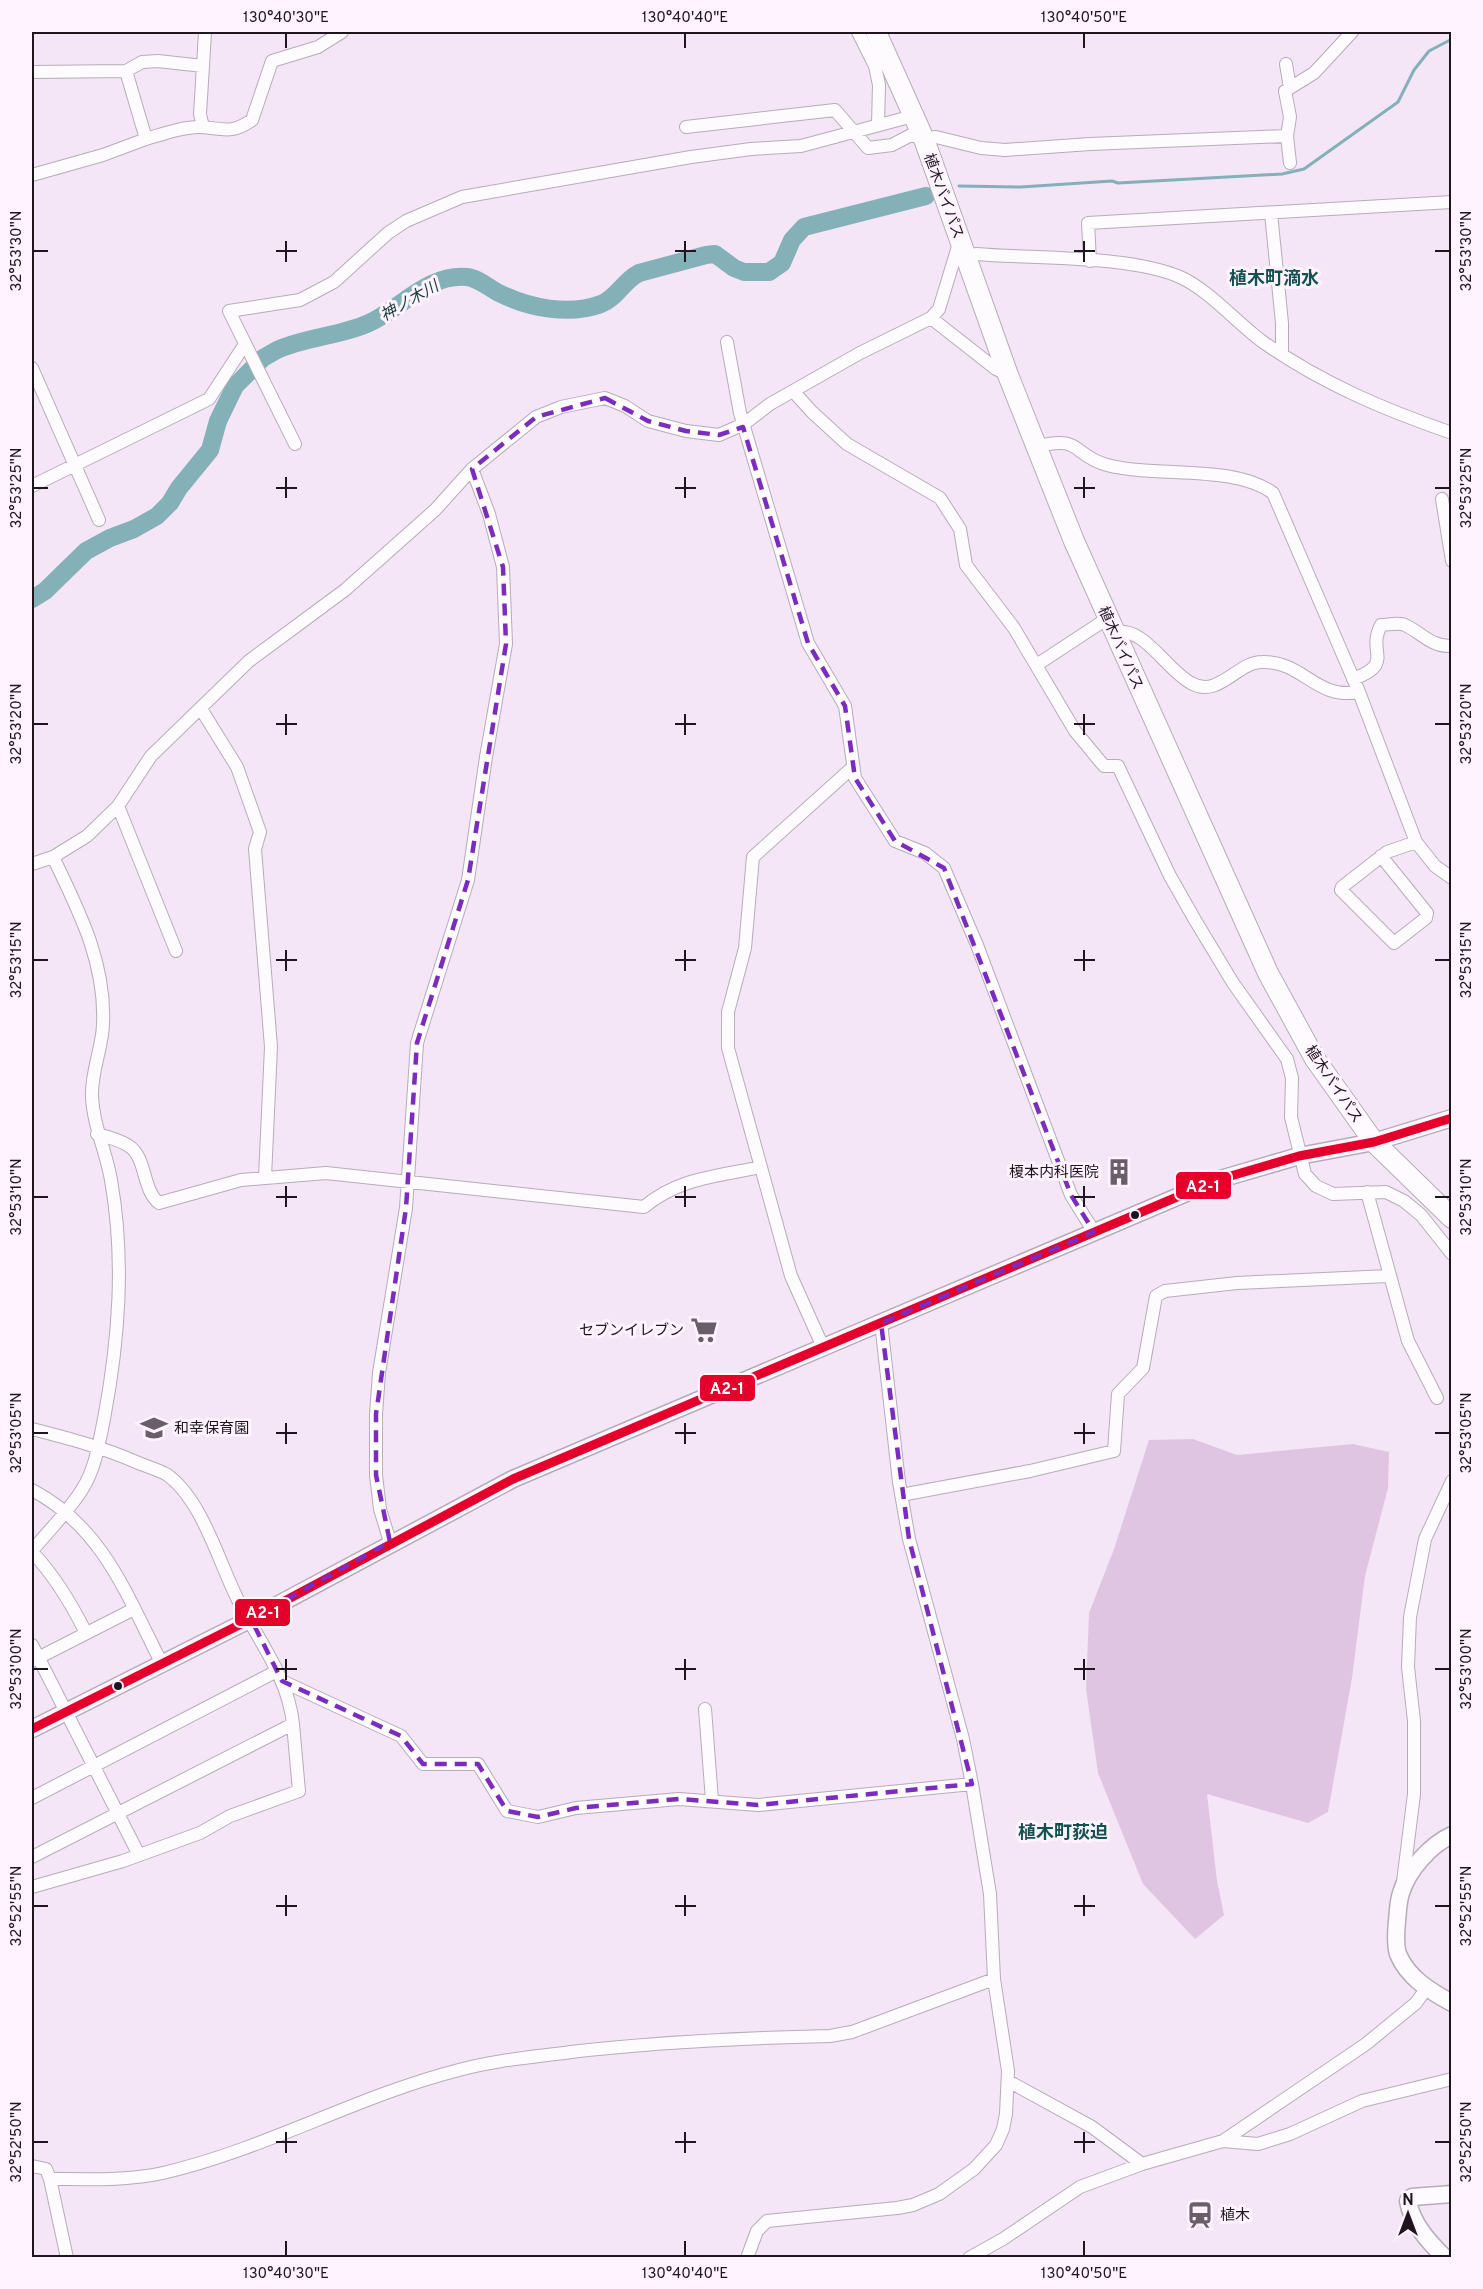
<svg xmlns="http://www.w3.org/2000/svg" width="1483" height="2289" viewBox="0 0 1483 2289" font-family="Overpass,'Noto Sans JP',sans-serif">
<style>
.green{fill:#e0c5e3}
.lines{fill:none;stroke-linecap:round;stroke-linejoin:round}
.stream{stroke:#84b1b7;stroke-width:3}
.river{stroke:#84b1b7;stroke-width:18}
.minor-casing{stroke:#b6acb8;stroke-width:14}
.secondary-casing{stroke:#b6acb8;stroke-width:19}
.trunk-casing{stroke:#b6acb8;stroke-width:22}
.minor{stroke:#fdfbfe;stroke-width:12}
.secondary{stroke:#fdfbfe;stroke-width:16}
.trunk{stroke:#fdfbfe;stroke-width:20}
.bus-1-casing{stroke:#fef3ff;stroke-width:14}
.bus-1{stroke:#e4002b;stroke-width:9}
.marked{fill:none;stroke:#7b2cbf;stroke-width:4.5;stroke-dasharray:12 8;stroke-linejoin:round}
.ticks{fill:none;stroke:#1e151f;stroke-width:2}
.bus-dot{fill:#1e151f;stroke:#fef3ff;stroke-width:2}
.labels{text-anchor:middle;stroke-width:6;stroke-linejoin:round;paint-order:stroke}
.street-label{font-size:15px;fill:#1e151f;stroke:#fef3ff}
.poi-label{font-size:15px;fill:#1e151f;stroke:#fef3ff;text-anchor:end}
.water-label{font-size:16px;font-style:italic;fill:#173a3b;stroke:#fef3ff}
.quarter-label{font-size:18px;font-weight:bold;fill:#125052;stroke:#fef3ff}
.line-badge{stroke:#fef3ff;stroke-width:2}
.badge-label{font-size:16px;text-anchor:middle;font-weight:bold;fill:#fff}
.neatline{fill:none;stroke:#1e151f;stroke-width:2}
.ticks-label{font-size:15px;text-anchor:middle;fill:#1e151f}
</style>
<rect width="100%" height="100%" fill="#f4e6f6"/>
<path class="green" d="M1193,1439L1237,1455L1353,1444L1389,1452L1388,1488L1365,1576L1352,1678L1328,1812L1308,1823L1207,1794L1217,1881L1224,1915L1195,1939L1143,1884L1098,1773L1086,1689L1089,1613L1114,1549L1149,1440Z"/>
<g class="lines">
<path class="stream" d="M959,186L1021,187L1112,181L1118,183L1282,174L1304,169L1398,102L1414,70L1429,51L1452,39"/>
<path class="river" d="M32,599L45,591L86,551L110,538L134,529L157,516L170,503L179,488L210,450L218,421L235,386L263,358L277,350C307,337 340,336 369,323C400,309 429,273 467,277C478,278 489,288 499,293C529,308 569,316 601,304C618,297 623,281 639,273L706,255L715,254L734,268L744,272H769L782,263L792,240L804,227L926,196"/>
<defs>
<path id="minor" d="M858,32L875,66L879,85L878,124
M1286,64L1290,88
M203,66L200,114L203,127
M32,72L126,71L142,62L158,61L203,66L205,32
M686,127L835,110L868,148L892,145L911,135L924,139L936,137L981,148L1005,150L1090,144L1287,136L1290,117L1285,91L1314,73L1352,32
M1287,136L1290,163
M146,139C163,134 185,126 202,127C224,129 232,134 252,120L272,61L318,47L342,32
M32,175L103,155L146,139L126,71
M1271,213L1282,323V354
M966,258L976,254C1035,259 1129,255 1180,277C1209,290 1237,323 1263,342C1321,383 1385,410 1452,433
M1090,261L1088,223L1452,202
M931,318L996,369L1008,375
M727,342L740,413L808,643L845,706L855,778L895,841L925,853L944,868L977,945L1071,1195L1094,1232
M32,368L99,520
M793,391L812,412L847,444L940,498L960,529L966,565L1014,628L1075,731L1104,766H1118L1170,876L1195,920L1233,983L1287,1059L1292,1078L1291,1117L1305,1174L1316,1186L1333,1194L1386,1192L1404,1201L1421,1215L1452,1254
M295,444L229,311L300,300L334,282L388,233L406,221L462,197L691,157L751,149L801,146L913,116
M1035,447C1083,434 1071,455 1107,465C1157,478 1233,464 1273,493L1359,692L1416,842L1435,866L1452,878
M32,486L209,399L245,344
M1442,499L1452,561
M1114,633C1143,624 1166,670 1191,683C1218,699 1237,662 1262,662C1304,661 1315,700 1359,692
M1038,664L1108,618
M1353,679C1396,663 1366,653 1381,625C1388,625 1399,622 1405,625C1422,633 1431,647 1452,646
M201,709L237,767L260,832L255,849L271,1047L265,1177
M118,806L176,951
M1381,856L1427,913L1426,918L1394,943L1341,890L1342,887L1387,852L1416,842
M32,864L53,857L87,836L118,806L151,756L249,661L345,590L435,510L472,469L536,417L561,407L605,398L625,406L648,421L686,431L719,435L744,424L770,404L860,353L931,318L939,309L960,240
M97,1134C108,1137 120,1140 129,1146C147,1158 142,1190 159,1203L241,1180L326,1173L644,1207C678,1178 718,1176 761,1167
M1367,1192L1408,1341L1437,1398
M823,1347L791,1276L728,1048V1012L745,948L753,857L853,767
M32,1429C67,1438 102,1447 136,1462C145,1466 157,1469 166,1474C201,1498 218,1559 236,1596C256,1638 288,1675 293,1724L32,1857
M32,1490C103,1527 127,1596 162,1664
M901,1495L1030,1471L1114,1451L1118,1394L1143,1368L1156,1296L1165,1291L1237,1283L1388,1276
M390,1542L380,1509L376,1475V1414L379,1373L406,1208L417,1043L468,880L486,757L506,644L503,567L489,514L472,469
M32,1551C48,1531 70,1510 83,1488C96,1467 99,1442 104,1419C119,1339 125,1260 111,1180C106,1151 93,1125 92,1096C91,1072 102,1049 103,1025C106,963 79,911 53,857
M32,1552C55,1576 71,1603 86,1633
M32,1645L139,1855
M32,1661L134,1609
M282,1681L401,1736L423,1764H478L507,1811L538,1817L576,1808L679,1799L758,1805L972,1784
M705,1709L712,1800
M32,1798L277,1671
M1403,1882L1414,1794V1721L1408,1667L1410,1617L1425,1539L1452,1481
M32,1887L123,1861L200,1833L230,1816L299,1791L293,1724
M1008,2081L1092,2127L1142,2164
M1223,2141L1258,2144L1290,2134L1362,2101L1452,2079
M32,2166L46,2169L50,2179C87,2179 126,2181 163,2173C266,2149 357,2096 459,2070C495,2060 534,2057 571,2052C657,2042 743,2038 830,2036L852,2032L994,1979
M50,2179L67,2258
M747,2258L757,2231L767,2221L897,2208L913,2205L939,2194L974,2169L996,2145L1003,2129L1006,2114L1008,2071L994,1979L990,1894L972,1784L963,1739L909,1539L899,1482L881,1323
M969,2258L1003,2239L1080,2187L1142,2164L1223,2141L1366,2044L1416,2003L1426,1989"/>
<path id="secondary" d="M32,1729L251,1619L513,1479L1217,1180L1299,1156L1374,1142L1452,1118
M1452,1835C1430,1845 1408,1870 1401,1893C1398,1902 1398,1912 1397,1921C1396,1931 1395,1944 1398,1954C1408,1978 1430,1991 1452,2003
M1445,2258C1429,2242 1412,2224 1408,2201L1412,2197L1452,2194"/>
<path id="trunk" d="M876,32L924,139L1008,375L1074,541L1268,973L1315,1059L1374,1142L1452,1218"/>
</defs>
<use href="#minor" class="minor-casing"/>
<use href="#secondary" class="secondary-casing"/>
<use href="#trunk" class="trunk-casing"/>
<use href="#minor" class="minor"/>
<use href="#secondary" class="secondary"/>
<use href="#trunk" class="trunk"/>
<defs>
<path id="bus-1" d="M32,1729L251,1619L513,1479L1217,1180L1299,1156L1374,1142L1452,1118"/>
</defs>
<use href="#bus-1" class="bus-1-casing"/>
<use href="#bus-1" class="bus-1"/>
</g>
<path class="marked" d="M605,398L648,421L686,431L719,435L743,427L808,643L845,706L855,778L895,841L944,868L1071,1195L1094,1232L881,1323L909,1539L972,1784L758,1805L679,1799L576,1808L538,1817L507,1811L478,1764H423L401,1736L282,1681L251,1619L390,1542L376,1475V1414L406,1208L417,1043L468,880L506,644L503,567L472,469L536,417Z"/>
<path class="ticks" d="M286,33V48M685,33V48M1084,33V48M286,241V262M685,241V262M1084,241V262M33,251H48M276,251H297M675,251H696M1074,251H1095M1435,251H1450M286,477V498M685,477V498M1084,477V498M33,488H48M276,488H297M675,488H696M1074,488H1095M1435,488H1450M286,714V735M685,714V735M1084,714V735M33,724H48M276,724H297M675,724H696M1074,724H1095M1435,724H1450M286,950V971M685,950V971M1084,950V971M33,960H48M276,960H297M675,960H696M1074,960H1095M1435,960H1450M286,1186V1207M685,1186V1207M1084,1186V1207M33,1197H48M276,1197H297M675,1197H696M1074,1197H1095M1435,1197H1450M286,1423V1444M685,1423V1444M1084,1423V1444M33,1433H48M276,1433H297M675,1433H696M1074,1433H1095M1435,1433H1450M286,1659V1680M685,1659V1680M1084,1659V1680M33,1669H48M276,1669H297M675,1669H696M1074,1669H1095M1435,1669H1450M286,1895V1916M685,1895V1916M1084,1895V1916M33,1906H48M276,1906H297M675,1906H696M1074,1906H1095M1435,1906H1450M286,2132V2153M685,2132V2153M1084,2132V2153M33,2142H48M276,2142H297M675,2142H696M1074,2142H1095M1435,2142H1450M286,2241V2256M685,2241V2256M1084,2241V2256"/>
<defs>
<symbol id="building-bare" viewBox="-9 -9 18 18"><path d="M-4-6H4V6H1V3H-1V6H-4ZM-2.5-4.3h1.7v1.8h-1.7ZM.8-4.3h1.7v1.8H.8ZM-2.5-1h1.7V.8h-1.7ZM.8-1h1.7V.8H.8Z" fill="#695e6a" stroke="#fef3ff" stroke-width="2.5" paint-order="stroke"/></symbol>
<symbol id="supermarket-bare" viewBox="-9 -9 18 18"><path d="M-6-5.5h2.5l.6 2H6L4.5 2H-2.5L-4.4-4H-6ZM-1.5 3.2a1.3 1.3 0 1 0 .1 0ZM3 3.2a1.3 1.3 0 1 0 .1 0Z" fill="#695e6a" stroke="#fef3ff" stroke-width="2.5" paint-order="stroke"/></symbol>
<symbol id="school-bare" viewBox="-9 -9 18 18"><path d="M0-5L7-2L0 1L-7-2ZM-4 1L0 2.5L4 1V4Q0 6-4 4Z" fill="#695e6a" stroke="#fef3ff" stroke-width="2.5" paint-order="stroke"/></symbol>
<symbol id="station-bare" viewBox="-9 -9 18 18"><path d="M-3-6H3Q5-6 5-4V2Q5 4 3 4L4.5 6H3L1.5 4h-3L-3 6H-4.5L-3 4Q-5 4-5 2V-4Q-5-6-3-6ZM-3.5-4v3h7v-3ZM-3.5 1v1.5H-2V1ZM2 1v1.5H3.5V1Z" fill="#695e6a" stroke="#fef3ff" stroke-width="2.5" paint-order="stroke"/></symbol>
</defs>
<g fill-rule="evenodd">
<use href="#building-bare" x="1100" y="1153" width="38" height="38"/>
<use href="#supermarket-bare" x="685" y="1311" width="38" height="38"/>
<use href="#school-bare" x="135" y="1409" width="38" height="38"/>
<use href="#station-bare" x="1181" y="2196" width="38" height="38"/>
</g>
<g class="bus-dot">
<circle cx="1135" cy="1215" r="5"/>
<circle cx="118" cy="1686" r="5"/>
</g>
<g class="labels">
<g class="street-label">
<text transform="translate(944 196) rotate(70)" y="5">植木バイパス</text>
<text transform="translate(1121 648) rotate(66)" y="5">植木バイパス</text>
<text transform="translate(1334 1084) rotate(56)" y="5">植木バイパス</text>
</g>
<g class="poi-label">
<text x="1099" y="1177">榎本内科医院</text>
<text x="684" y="1335">セブンイレブン</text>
<text x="174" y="1433" text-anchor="start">和幸保育園</text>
<text x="1220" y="2220" text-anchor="start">植木</text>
</g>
<g class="water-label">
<text transform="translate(409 300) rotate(-30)" y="6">神ノ木川</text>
</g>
<g class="quarter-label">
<text x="1274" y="284">植木町滴水</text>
<text x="1063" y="1838">植木町荻迫</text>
</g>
</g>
<g class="line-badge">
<rect x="1175" y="1171" width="57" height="29" rx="6" fill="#e4002b"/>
<rect x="699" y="1374" width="57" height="28" rx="6" fill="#e4002b"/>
<rect x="234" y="1598" width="57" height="29" rx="6" fill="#e4002b"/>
</g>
<g class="badge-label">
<text x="1203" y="1192">A2-1</text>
<text x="727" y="1394">A2-1</text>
<text x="263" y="1618">A2-1</text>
</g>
<rect width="1483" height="2289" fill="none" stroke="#fef3ff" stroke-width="66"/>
<g transform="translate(1408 2214)" stroke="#fef3ff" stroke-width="4.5" paint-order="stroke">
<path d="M0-4.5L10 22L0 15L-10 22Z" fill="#1e151f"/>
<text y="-9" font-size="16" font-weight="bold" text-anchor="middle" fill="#1e151f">N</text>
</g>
<rect x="33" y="33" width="1417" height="2223" class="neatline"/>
<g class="ticks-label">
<text x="286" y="22">130°40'30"E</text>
<text x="685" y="22">130°40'40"E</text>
<text x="1084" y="22">130°40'50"E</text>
<text transform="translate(16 251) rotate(-90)" y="5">32°53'30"N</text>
<text transform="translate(1466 251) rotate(-90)" y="5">32°53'30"N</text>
<text transform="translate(16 488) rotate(-90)" y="5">32°53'25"N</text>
<text transform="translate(1466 488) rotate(-90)" y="5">32°53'25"N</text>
<text transform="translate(16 724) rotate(-90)" y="5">32°53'20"N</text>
<text transform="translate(1466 724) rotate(-90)" y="5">32°53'20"N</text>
<text transform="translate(16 960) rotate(-90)" y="5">32°53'15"N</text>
<text transform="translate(1466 960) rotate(-90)" y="5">32°53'15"N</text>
<text transform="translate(16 1197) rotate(-90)" y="5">32°53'10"N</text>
<text transform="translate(1466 1197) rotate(-90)" y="5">32°53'10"N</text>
<text transform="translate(16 1433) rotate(-90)" y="5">32°53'05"N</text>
<text transform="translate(1466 1433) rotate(-90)" y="5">32°53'05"N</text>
<text transform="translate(16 1669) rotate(-90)" y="5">32°53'00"N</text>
<text transform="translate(1466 1669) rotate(-90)" y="5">32°53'00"N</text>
<text transform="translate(16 1906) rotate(-90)" y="5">32°52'55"N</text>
<text transform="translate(1466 1906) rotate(-90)" y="5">32°52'55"N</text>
<text transform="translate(16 2142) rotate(-90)" y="5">32°52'50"N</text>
<text transform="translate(1466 2142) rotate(-90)" y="5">32°52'50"N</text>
<text x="286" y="2278">130°40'30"E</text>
<text x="685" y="2278">130°40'40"E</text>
<text x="1084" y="2278">130°40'50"E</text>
</g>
</svg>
